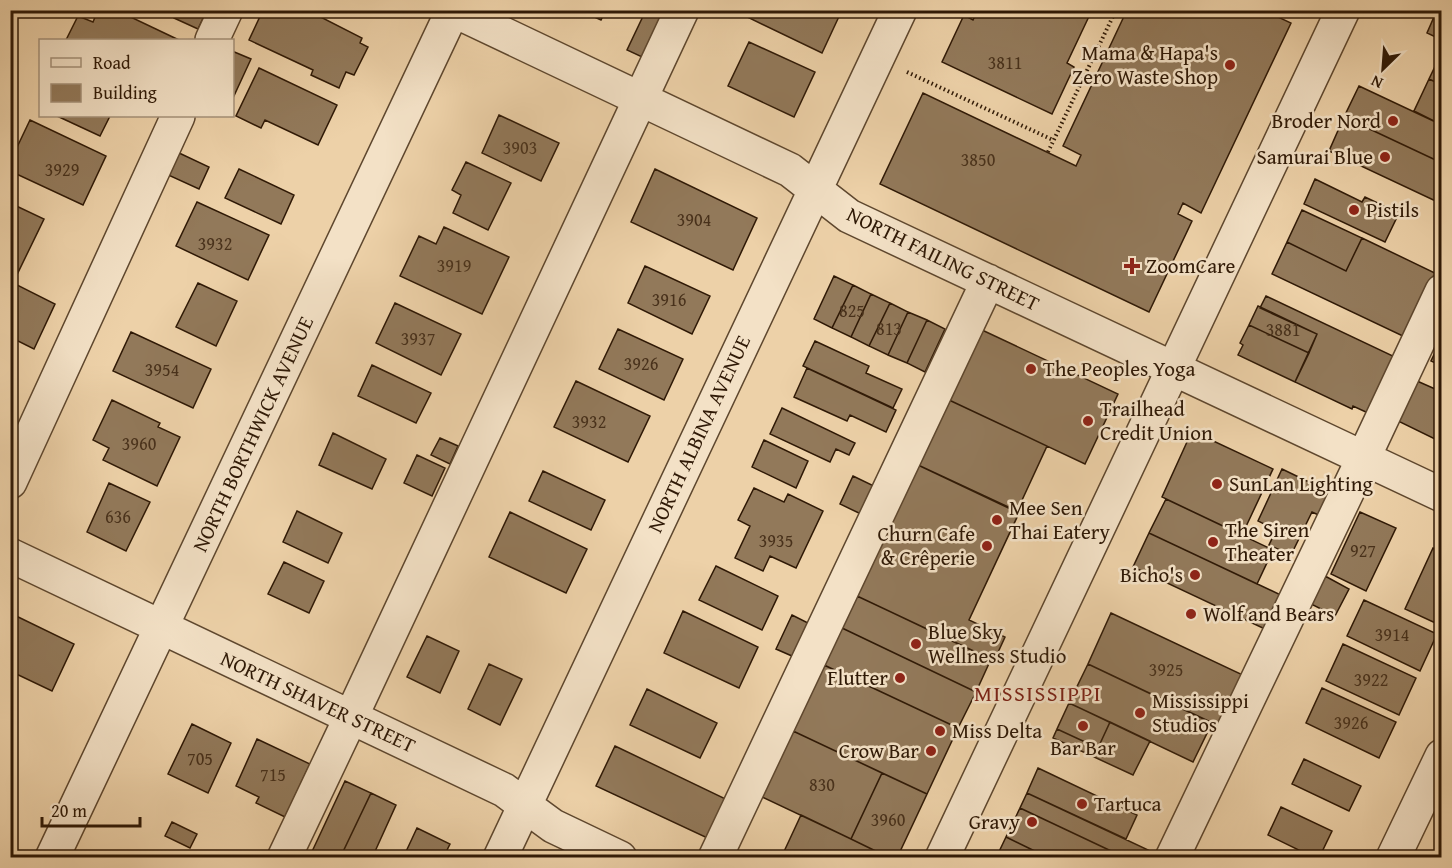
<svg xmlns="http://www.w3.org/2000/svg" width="1452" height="868" viewBox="0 0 1452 868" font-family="'Gentium Book Plus',serif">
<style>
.building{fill:#92795a;stroke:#2f1906;stroke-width:1.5}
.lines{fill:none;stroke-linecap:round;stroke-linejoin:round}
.minor-casing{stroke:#5e472e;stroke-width:36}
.path{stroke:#2f1906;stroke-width:4;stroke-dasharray:1.5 3;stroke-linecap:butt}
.minor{stroke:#f3e1c6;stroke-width:33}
.poi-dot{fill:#8f2418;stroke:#f3e1c6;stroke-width:2}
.labels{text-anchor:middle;stroke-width:5;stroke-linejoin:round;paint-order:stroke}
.number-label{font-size:18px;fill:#48311b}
.poi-label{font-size:21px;fill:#2f1906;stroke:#f3e1c6;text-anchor:start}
.street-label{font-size:21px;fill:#2f1906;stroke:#f3e1c6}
.neighbourhood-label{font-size:22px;letter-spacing:1.5px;fill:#7a1f14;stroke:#f3e1c6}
</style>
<rect width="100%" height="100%" fill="#edd1a8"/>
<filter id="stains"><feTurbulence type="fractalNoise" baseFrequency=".00333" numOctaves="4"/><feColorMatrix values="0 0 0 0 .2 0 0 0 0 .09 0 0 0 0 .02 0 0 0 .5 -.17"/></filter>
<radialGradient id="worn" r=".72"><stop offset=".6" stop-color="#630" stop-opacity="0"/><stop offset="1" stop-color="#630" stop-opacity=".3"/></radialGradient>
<path class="building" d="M98,10H116L179,40H66L78,16L93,22Z
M177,10H207L198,29L174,18Z
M263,10H307L362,38L360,43L368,47L354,75L346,72L339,88L311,75L313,70L249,40Z
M579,10H606L601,20Z
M646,10H655L675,20L655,63L627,50Z
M745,10H842L822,53L743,15Z
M978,10H1092L1067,63L1074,67L1052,114L942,62L964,15L973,20Z
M1127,10H1263L1291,23L1201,213L1183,203L1178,214L1192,221L1149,312L880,184L923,93L1076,166L1081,155L1063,146Z
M1437,10H1442V40L1427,33Z
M749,42L815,72L794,117L728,86Z
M232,51L251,59L233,98H232Z
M1442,52V85L1429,79Z
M259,68L337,105L318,145L265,120L261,128L236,116Z
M1429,79L1442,85V125L1414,111Z
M1359,86L1442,125V163L1344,117Z
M499,115L559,143L541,181L482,153Z
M57,116H110L100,136Z
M1344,117L1442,163V204L1329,151Z
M30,120L106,156L83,205L10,171V162Z
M177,152L209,167L199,189L166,174Z
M466,162L511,183L488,230L453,213L461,195L452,190Z
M239,169L294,195L281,224L225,198Z
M655,169L757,218L733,270L631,222Z
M1315,179L1362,202L1365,197L1399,213L1385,242L1304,204Z
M197,202L269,235L248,280L176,246Z
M10,203L44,219L13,283L55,304L34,349L10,337Z
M1302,210L1362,238L1346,271L1287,242Z
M444,227L509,257L482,314L400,276L419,236L436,244Z
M1362,238L1437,274L1407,338L1272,274L1287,242L1346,271Z
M645,266L710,296L692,334L628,303Z
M834,276L853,285L832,328L814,319Z
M198,283L237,301L216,346L176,327Z
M853,285L871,294L851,337L832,328Z
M871,294L890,303L869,346L851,337Z
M1266,296L1395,357L1368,413L1353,406L1352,409L1295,382L1317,334L1260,308Z
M395,303L461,334L441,375L376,343Z
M890,303L908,312L888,355L869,346Z
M1258,306L1317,334L1309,353L1249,325Z
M908,312L927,320L907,363L888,355Z
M927,320L945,329L925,372L907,363Z
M1249,325L1309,353L1295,382L1238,355L1243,345L1240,343Z
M618,329L683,359L664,400L599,369Z
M982,330L1118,394L1085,464L949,400Z
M131,332L211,369L193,408L113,371Z
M1441,340H1442V366L1431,361Z
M815,341L869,366L866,373L902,389L893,408L803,366Z
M372,365L431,393L416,423L358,396Z
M807,368L896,410L886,432L850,415L847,421L794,397Z
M576,381L650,416L628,462L554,427Z
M1417,381L1442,392V430L1437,440L1398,421Z
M112,400L160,423L158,427L180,437L157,486L103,460L109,448L93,440Z
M949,400L1047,446L1017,511L918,465Z
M782,408L855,443L849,455L836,449L830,462L770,434Z
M1192,431L1273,469L1242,535L1162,497Z
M333,433L386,459L372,489L319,465Z
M440,438L458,446L450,464L431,455Z
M764,440L808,461L796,488L752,467Z
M417,455L445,468L432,496L404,483Z
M918,465L1019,513L969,620L1005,637L994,661L857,596Z
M1282,469L1334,494L1323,517L1312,512L1291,555L1269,545L1276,530L1258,521Z
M543,471L605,500L591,530L529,501Z
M853,476L876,487L863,515L840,504Z
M109,483L150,502L126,551L87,532Z
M754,488L784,502L788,494L823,511L796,568L770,556L763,571L735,558L750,526L738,520Z
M1166,499L1273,550L1257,584L1149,533Z
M297,511L342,533L328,563L283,542Z
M510,512L587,549L566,593L489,557Z
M1360,512L1396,528L1366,591L1331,574Z
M1149,533L1283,596L1267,630L1133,567Z
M1433,548L1442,552V626L1405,609Z
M284,562L324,581L309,613L268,594Z
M716,566L778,596L762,630L699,600Z
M1325,576L1349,589L1335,616L1311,604Z
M857,596L991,659L976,692L842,628Z
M1364,600L1437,634L1420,671L1347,636Z
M683,611L758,647L739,688L664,653Z
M1111,613L1245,676L1221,727L1088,664Z
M12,614L74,644L52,691L10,671V618Z
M792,615L816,627L801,660L776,649Z
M842,628L976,692L958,728L824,665Z
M427,636L459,651L440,693L407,677Z
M1343,644L1416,678L1399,715L1326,681Z
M489,664L522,679L500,725L468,709Z
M1088,664L1212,723L1193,762L1069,703Z
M824,665L958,728L927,794L793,731Z
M1322,688L1396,722L1379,758L1306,723Z
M647,689L717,723L700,758L630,725Z
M1069,703L1110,722L1098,748L1057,729Z
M1110,722L1150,741L1133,775L1053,738L1057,729L1098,748Z
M192,724L231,743L208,793L168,774Z
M793,731L882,773L851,839L762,797Z
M257,739L310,764L285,817L256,803L259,797L236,786Z
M615,746L734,803L716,842L596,786Z
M1304,759L1361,786L1349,811L1292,784Z
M1038,768L1137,815L1126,839L1027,793Z
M882,773L927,794L897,858H890L851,839Z
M345,781L371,793L340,858H309Z
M371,793L396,805L372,858H340Z
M1027,793L1161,856L1160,858H1126L1020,808Z
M1281,807L1332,831L1319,858H1315L1268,835Z
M1020,808L1126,858H1049L1006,837Z
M801,815L851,839L890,858H781Z
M172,822L197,834L190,848L165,836Z
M417,828L450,844L443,858H403Z
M1006,837L1049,858H996Z"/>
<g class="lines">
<defs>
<path id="minor" d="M453,10L790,170L849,216L1442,495
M212,40L226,10
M10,482L178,116
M10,555L504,790L553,826L620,858
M52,858L453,10
M284,858L351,717L682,10
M500,858L900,10
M715,858L988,281
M942,858L1343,10
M1172,858L1363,459L1442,291
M1393,858L1442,756"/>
</defs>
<use href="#minor" class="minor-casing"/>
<path class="path" d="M907,72L1053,140
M1048,152L1116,10"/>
<use href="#minor" class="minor"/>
</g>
<g class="poi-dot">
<circle cx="1230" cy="65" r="6"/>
<circle cx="1393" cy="121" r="6"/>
<circle cx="1385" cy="157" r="6"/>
<circle cx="1354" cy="210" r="6"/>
<path d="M1129 257h6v6h6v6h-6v6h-6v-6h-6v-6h6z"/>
<circle cx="1031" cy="369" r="6"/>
<circle cx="1088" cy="421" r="6"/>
<circle cx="1217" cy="484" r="6"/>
<circle cx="997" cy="520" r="6"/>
<circle cx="1213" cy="542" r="6"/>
<circle cx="987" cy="546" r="6"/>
<circle cx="1195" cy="575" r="6"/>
<circle cx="1191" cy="614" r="6"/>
<circle cx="916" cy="644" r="6"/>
<circle cx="900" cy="678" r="6"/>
<circle cx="1140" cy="713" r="6"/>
<circle cx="1083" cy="726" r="6"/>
<circle cx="940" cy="731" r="6"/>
<circle cx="931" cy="751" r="6"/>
<circle cx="1082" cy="804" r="6"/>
<circle cx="1032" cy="822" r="6"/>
</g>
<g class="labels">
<g class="number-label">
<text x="1005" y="69">3811</text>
<text x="520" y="154">3903</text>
<text x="978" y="166">3850</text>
<text x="62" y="176">3929</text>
<text x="694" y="226">3904</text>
<text x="215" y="250">3932</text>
<text x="454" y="272">3919</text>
<text x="669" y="306">3916</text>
<text x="852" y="317">825</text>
<text x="889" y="335">813</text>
<text x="1283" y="336">3881</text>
<text x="418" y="345">3937</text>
<text x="641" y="370">3926</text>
<text x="162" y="376">3954</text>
<text x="589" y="428">3932</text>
<text x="139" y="450">3960</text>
<text x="118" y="523">636</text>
<text x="776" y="547">3935</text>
<text x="1363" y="557">927</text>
<text x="1392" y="641">3914</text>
<text x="1166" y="676">3925</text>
<text x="1371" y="686">3922</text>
<text x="1351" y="729">3926</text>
<text x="200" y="765">705</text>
<text x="273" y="781">715</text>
<text x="822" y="791">830</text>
<text x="888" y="826">3960</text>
</g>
<g class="poi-label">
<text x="1218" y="60" text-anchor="end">Mama &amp; Hapa's<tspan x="1218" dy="24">Zero Waste Shop</tspan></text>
<text x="1381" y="128" text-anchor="end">Broder Nord</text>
<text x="1373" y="164" text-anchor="end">Samurai Blue</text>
<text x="1366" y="217">Pistils</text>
<text x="1146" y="273">ZoomCare</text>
<text x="1043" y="376">The Peoples Yoga</text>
<text x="1100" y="416">Trailhead<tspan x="1100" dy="24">Credit Union</tspan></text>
<text x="1229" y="491">SunLan Lighting</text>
<text x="1009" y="515">Mee Sen<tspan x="1009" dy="24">Thai Eatery</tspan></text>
<text x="1225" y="537">The Siren<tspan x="1225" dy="24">Theater</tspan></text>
<text x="975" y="541" text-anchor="end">Churn Cafe<tspan x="975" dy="24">&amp; Crêperie</tspan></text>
<text x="1183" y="582" text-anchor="end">Bicho's</text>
<text x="1203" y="621">Wolf and Bears</text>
<text x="928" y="639">Blue Sky<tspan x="928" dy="24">Wellness Studio</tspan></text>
<text x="888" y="685" text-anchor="end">Flutter</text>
<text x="1152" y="708">Mississippi<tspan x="1152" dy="24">Studios</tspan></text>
<text x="952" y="738">Miss Delta</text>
<text x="1083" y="755" text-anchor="middle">Bar Bar</text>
<text x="919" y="758" text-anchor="end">Crow Bar</text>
<text x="1094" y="811">Tartuca</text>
<text x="1020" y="829" text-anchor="end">Gravy</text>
</g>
<g class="street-label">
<text transform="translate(943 259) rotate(26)" y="7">NORTH FAILING STREET</text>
<text transform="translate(253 434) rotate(-65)" y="7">NORTH BORTHWICK AVENUE</text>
<text transform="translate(699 434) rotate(-65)" y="7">NORTH ALBINA AVENUE</text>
<text transform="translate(318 702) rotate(25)" y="7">NORTH SHAVER STREET</text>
</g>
<g class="neighbourhood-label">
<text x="1038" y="701">MISSISSIPPI</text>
</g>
</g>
<rect width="1452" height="868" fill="none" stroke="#edd1a8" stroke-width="36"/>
<rect x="12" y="12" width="1428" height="844" fill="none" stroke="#2f1906" stroke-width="3"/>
<rect x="18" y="18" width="1416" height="832" fill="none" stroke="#2f1906" stroke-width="1.5"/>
<rect x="39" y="39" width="195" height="78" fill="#f3e1c6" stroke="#a59179" stroke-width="1.5"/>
<rect x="51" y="58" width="30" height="9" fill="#f3e1c6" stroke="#a59179" stroke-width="1.5"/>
<text x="93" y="69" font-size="18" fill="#2f1906">Road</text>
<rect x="51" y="84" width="30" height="18" fill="#92795a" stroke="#a59179" stroke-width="1.5"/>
<text x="93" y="99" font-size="18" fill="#2f1906">Building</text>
<g transform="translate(1383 69) rotate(205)" stroke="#f3e1c6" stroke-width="4.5" paint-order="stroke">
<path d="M0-4.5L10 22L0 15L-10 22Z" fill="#2f1906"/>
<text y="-9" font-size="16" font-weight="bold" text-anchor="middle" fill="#2f1906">N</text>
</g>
<path d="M42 817v9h98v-9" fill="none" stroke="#2f1906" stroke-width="3"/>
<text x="51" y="817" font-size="18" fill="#2f1906" stroke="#f3e1c6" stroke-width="4.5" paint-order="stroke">20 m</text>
<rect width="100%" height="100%" filter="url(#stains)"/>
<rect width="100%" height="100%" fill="url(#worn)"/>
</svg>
